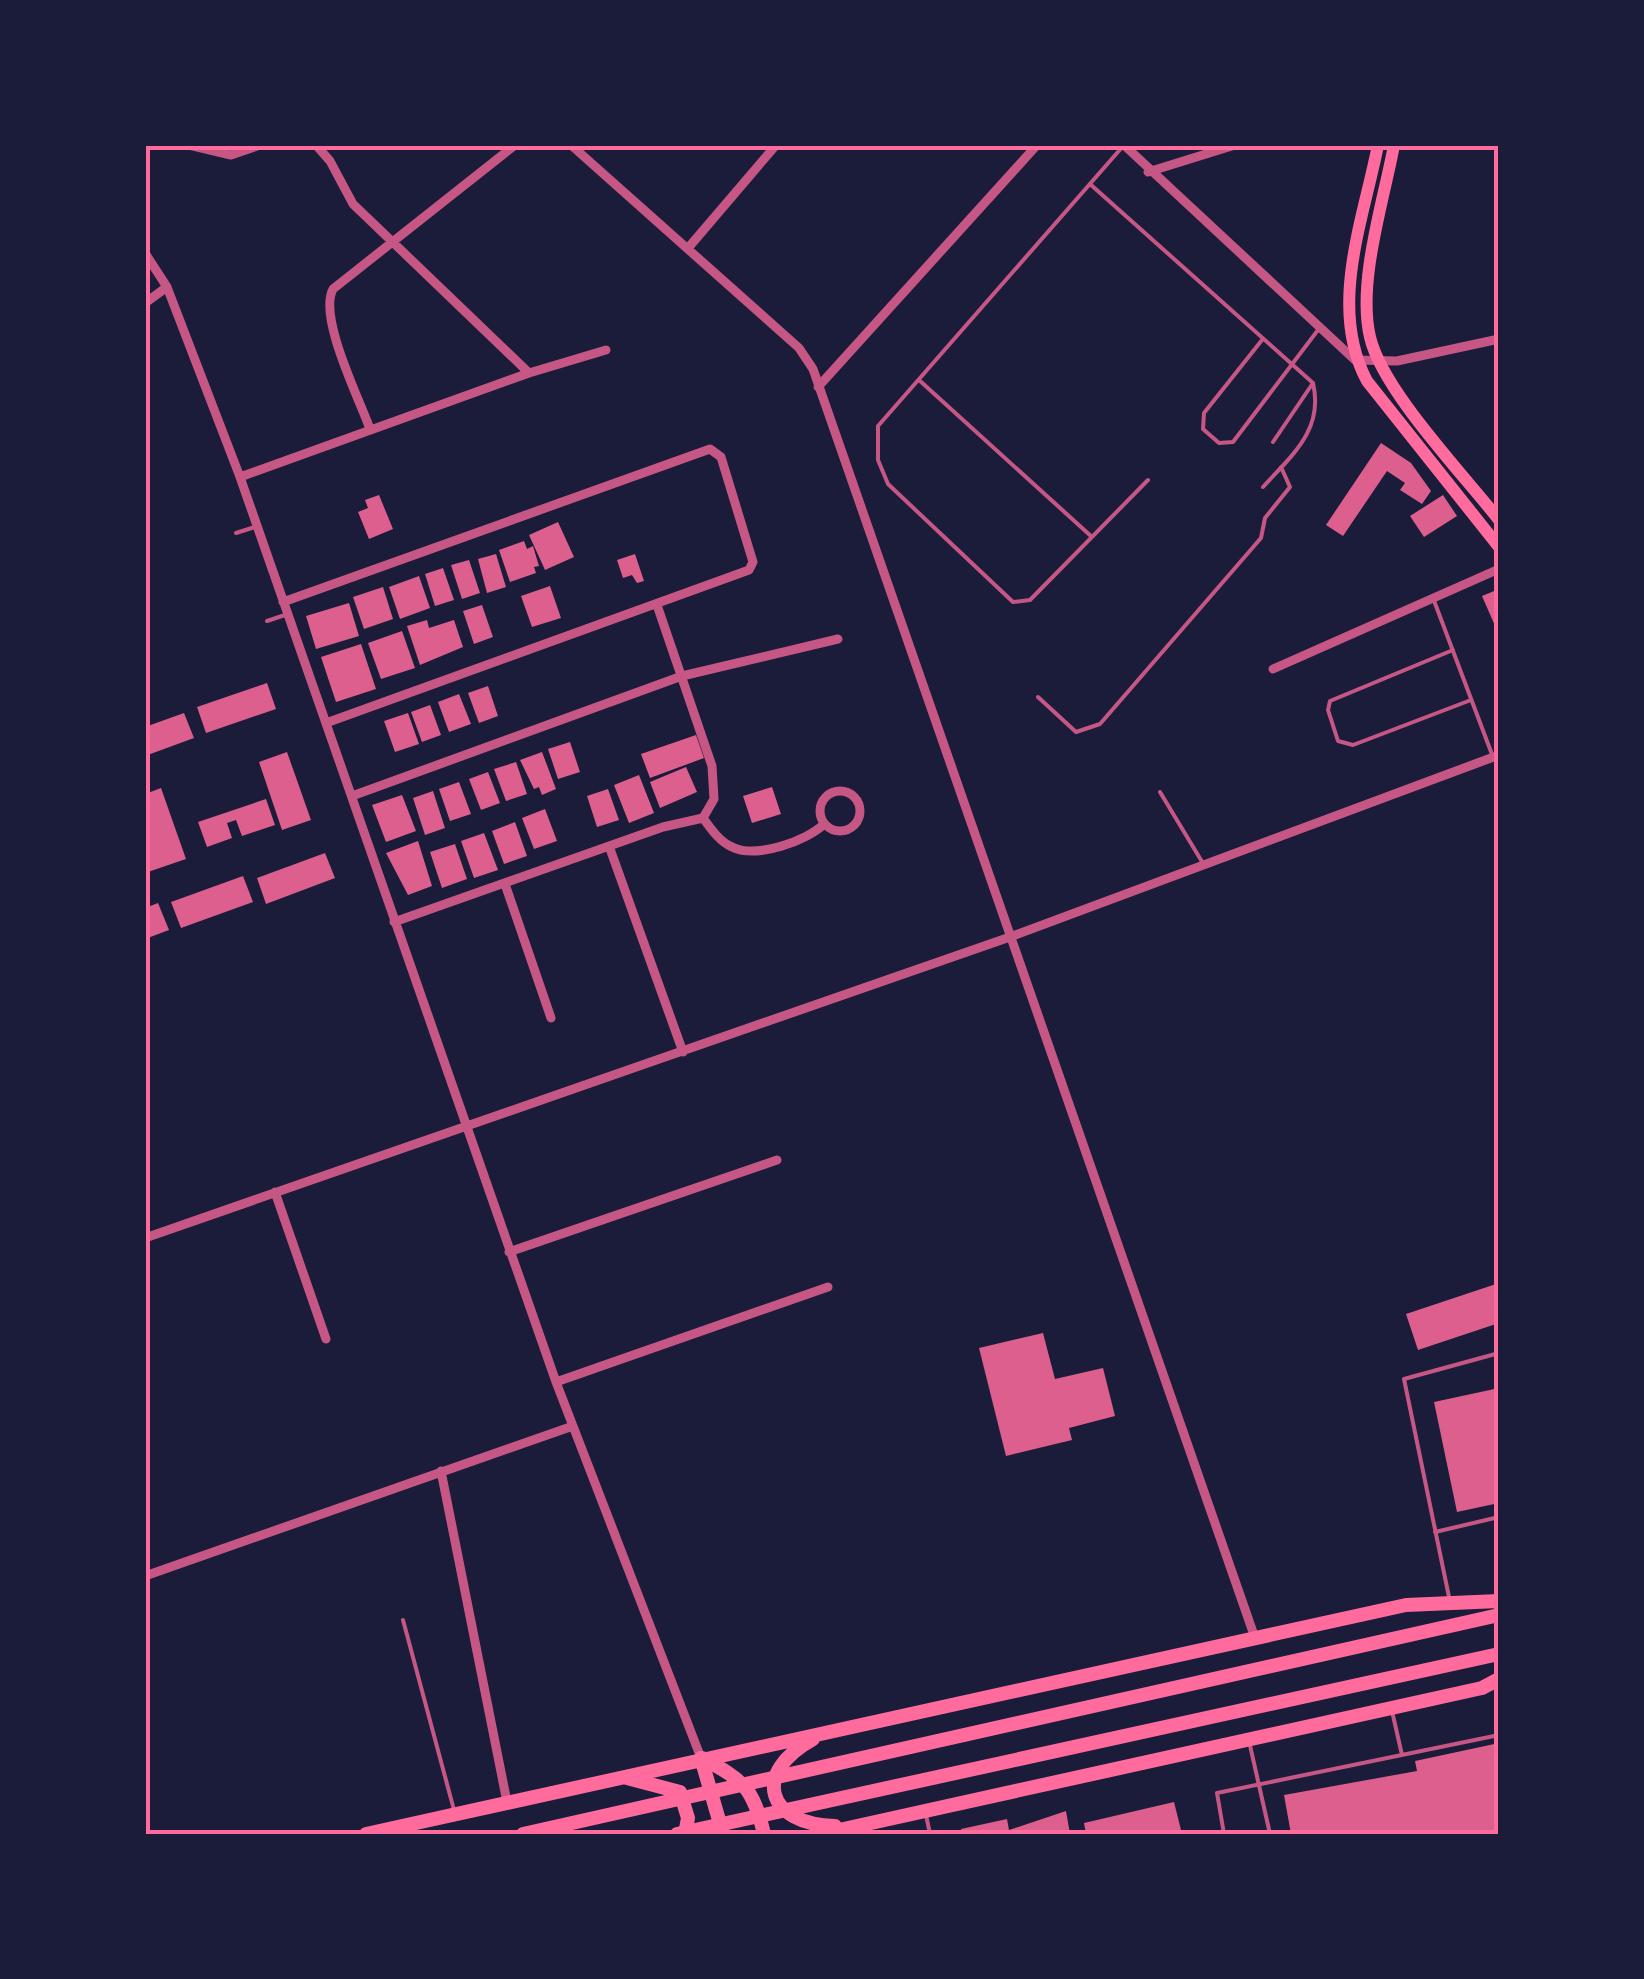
<svg xmlns="http://www.w3.org/2000/svg" width="1644" height="1979" viewBox="0 0 1644 1979" font-family="Mulish,sans-serif">
<style>
.building{fill:#dd5f8e}
.lines{fill:none;stroke-linecap:round;stroke-linejoin:round}
.service{stroke:#c65784;stroke-width:4}
.minor{stroke:#c65784;stroke-width:9}
.secondary{stroke:#ff6b9d;stroke-width:12}
.primary{stroke:#ff6b9d;stroke-width:14}
.trunk{stroke:#ff6b9d;stroke-width:14}
.neatline{fill:none;stroke:#ff6b9d;stroke-width:4}
</style>
<rect width="100%" height="100%" fill="#1b1b3a"/>
<path class="building" d="M1381,443L1411,463L1431,491L1422,504L1400,490L1405,483L1387,471L1343,536L1326,525Z
M379,495L393,529L369,539L358,512L368,508L365,500Z
M1443,495L1457,516L1424,537L1410,516Z
M558,522L574,557L545,570L529,535Z
M524,541L527,549L533,546L539,566L534,567L536,573L510,582L499,550Z
M496,554L506,587L487,593L478,559Z
M635,554L644,581L637,583L632,575L623,578L617,560Z
M469,560L480,593L462,599L451,565Z
M443,568L454,600L435,606L425,574Z
M419,576L430,608L400,619L389,587Z
M550,586L561,618L532,627L521,596Z
M383,587L393,619L364,629L353,597Z
M1499,589V635L1482,596Z
M349,603L359,636L316,649L306,616Z
M482,605L493,637L474,644L463,611Z
M427,620L429,628L454,620L463,647L420,665L407,626Z
M402,631L415,668L381,679L368,643Z
M361,644L376,689L336,702L321,657Z
M267,683L276,709L206,733L197,707Z
M488,686L498,716L479,723L468,693Z
M459,694L471,724L449,732L438,702Z
M430,705L441,735L422,742L411,712Z
M184,713L194,738L145,756V727Z
M408,713L419,744L395,752L384,721Z
M696,735L704,758L650,778L641,754Z
M570,742L580,772L558,779L548,749Z
M287,752L311,820L282,830L259,762Z
M542,752L556,789L542,795L539,787L534,789L520,760Z
M516,762L527,794L506,801L494,769Z
M686,767L697,792L660,808L650,782Z
M488,772L500,803L481,810L469,779Z
M639,775L654,813L629,823L614,785Z
M459,782L471,814L450,821L439,789Z
M772,787L781,814L752,823L743,796Z
M161,788L186,859L145,873V794Z
M608,789L619,820L597,827L587,796Z
M433,791L445,828L425,835L413,798Z
M402,795L416,831L386,842L372,805Z
M266,799L275,825L242,836L236,820L227,823L232,838L207,847L198,822Z
M545,809L557,841L534,849L522,818Z
M515,822L527,856L504,864L492,831Z
M484,833L498,870L474,878L461,841Z
M418,841L432,886L408,895L386,853Z
M455,844L467,879L442,888L430,852Z
M325,853L335,878L266,904L257,878Z
M243,876L253,902L181,928L171,902Z
M158,903L169,930L145,939V908Z
M1499,1283V1323L1418,1350L1406,1314Z
M1043,1333L1055,1379L1103,1368L1115,1416L1069,1428L1072,1440L1006,1456L979,1348Z
M1499,1388V1503L1457,1512L1434,1402Z
M1499,1743V1834H1291L1284,1795L1417,1771L1415,1761Z
M1174,1802L1182,1834H1086L1084,1823Z
M1066,1811L1070,1834H962L961,1829L1007,1819L1009,1830Z"/>
<g class="lines">
<path class="service" d="M1124,145L878,426V460L888,484L1013,602L1030,600L1148,480
M1090,184L1313,383C1324,430 1292,455 1263,487
M1262,340L1204,413L1203,429L1219,443L1233,442L1318,330
M919,380L1092,537
M1273,442L1313,383
M236,533L255,527
M1433,598L1493,757
M267,621L288,614
M1453,650L1330,701L1328,710L1338,741L1353,745L1471,700
M1038,697L1076,732L1100,724L1261,538L1265,518L1290,487L1281,467
M1160,792L1204,865
M1435,1532L1499,1517
M1449,1597L1404,1379L1499,1353
M403,1620L454,1810
M1392,1711L1402,1755
M1249,1741L1270,1834
M926,1815L930,1834
M1224,1834L1217,1793L1499,1735"/>
<path class="minor" d="M189,145L231,155L260,145
M316,145L330,161L353,204L529,373
M571,145L799,348L813,369L1255,1638
M1124,145L1355,360L1397,361L1499,339
M145,146L146,145
M1148,172L1235,145
M689,247L776,145
M145,253L167,287L240,477L556,1382L701,1758
M145,303L167,287
M818,387L1037,145
M370,429C359,398 318,317 333,289L515,145
M240,477L529,373L606,350
M283,602L710,449L721,457L753,562L749,570L326,723
M657,605L712,766L714,799L703,818C711,829 720,842 732,847C756,859 807,841 824,824
M1273,669L1499,569
M820 811a20 20 0 1 1 40 0a20 20 0 1 1-40 0Z
M352,796L682,676L838,639
M609,846L683,1052
M505,884L551,1018
M394,922L663,827L703,818
M275,1192L326,1339
M145,1238L1010,937L1499,755
M509,1252L777,1160
M556,1382L828,1287
M441,1471L507,1802
M145,1576L573,1426"/>
<path class="secondary" d="M1378,145C1363,221 1328,308 1367,381L1499,547
M1394,145C1384,200 1357,282 1370,337C1382,390 1464,475 1499,520"/>
<path class="primary" d="M813,1739C751,1773 766,1824 835,1826
M701,1758L723,1834
M702,1758C743,1780 753,1787 764,1834
M627,1778L680,1792L688,1818L685,1834
M366,1834L1406,1605L1499,1601
M821,1834L1482,1688L1499,1679"/>
<path class="trunk" d="M523,1834L1499,1615
M677,1834L1499,1654"/>
</g>
<rect width="1644" height="1979" fill="none" stroke="#1b1b3a" stroke-width="295"/>
<rect x="148" y="148" width="1348" height="1684" class="neatline"/>
</svg>
